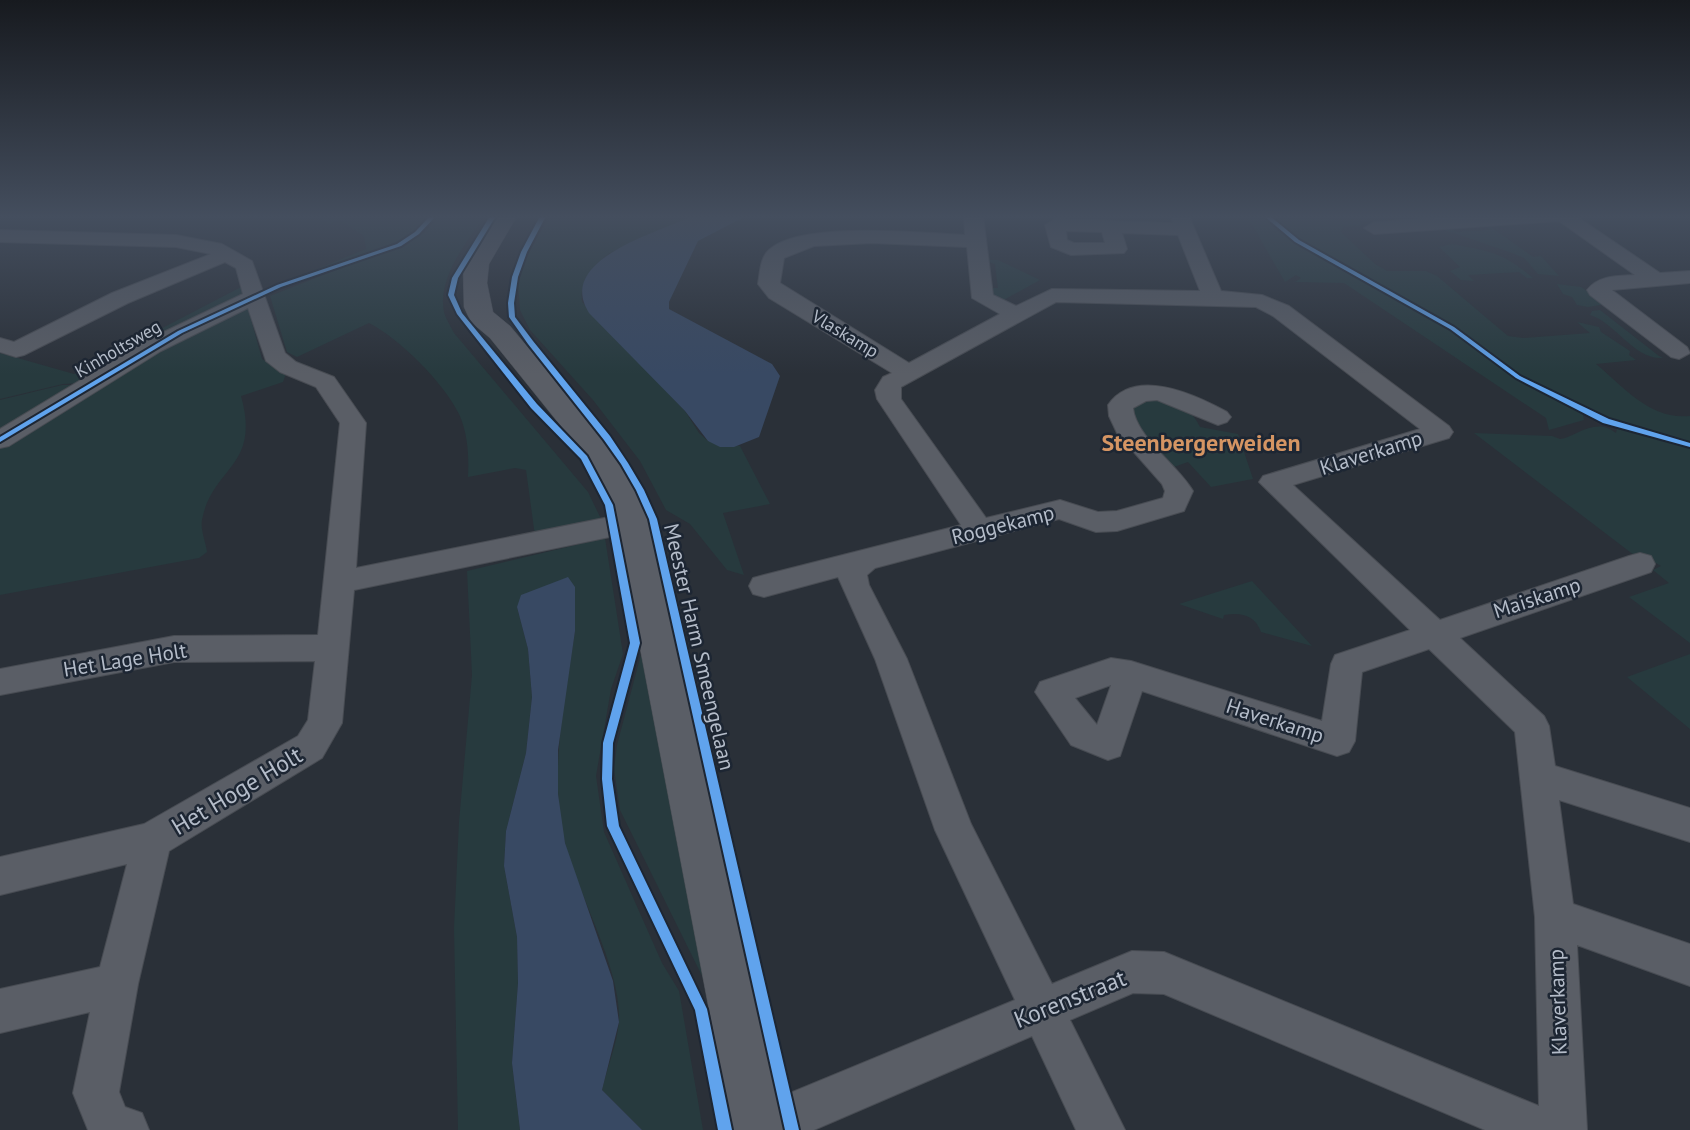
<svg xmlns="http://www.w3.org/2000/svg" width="1690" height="1130" viewBox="0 0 1690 1130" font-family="'PT Sans',sans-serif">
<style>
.green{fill:#273a3e}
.water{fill:#384963}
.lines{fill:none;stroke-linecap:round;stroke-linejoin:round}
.minor-casing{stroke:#484c53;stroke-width:2}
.tertiary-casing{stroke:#484c53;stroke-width:1}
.minor{fill:#5a5e66;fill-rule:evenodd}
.tertiary{fill:#5a5e66;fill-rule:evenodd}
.cycleway-casing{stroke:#1d2633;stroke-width:4}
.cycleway{fill:#60a3ed;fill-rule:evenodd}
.labels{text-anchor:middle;stroke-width:5;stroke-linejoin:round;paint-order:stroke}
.far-street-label{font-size:18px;fill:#b4bcc9;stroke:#1d2633}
.street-label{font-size:21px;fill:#b4bcc9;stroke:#1d2633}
.quarter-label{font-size:24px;font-weight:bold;fill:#d59563;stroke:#1d2633}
.near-street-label{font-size:24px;fill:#b4bcc9;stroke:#1d2633}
</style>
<rect width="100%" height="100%" fill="#2a3038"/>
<path class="green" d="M316,216H429L418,230L400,241L263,291L366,249L364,236L339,220L330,224Z
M440,216H485C467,241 437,278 444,312C446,319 451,327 454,333L588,492L602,521L535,536L526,470L515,468L468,477C469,456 468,434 459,414C443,382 400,339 369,323L297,357L287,352L270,296L410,241L424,233Z
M550,216H692L610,253C594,264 579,282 582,302L685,411L699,433L708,441L740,446L770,504L723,513L744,575L727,570L690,524L666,510L640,461L593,400L530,330L520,310L518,284L528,254Z
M1247,216H1264L1289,238L1395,300L1450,329L1508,373L1582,410L1584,420L1549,430L1546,418L1344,283L1295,282L1301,278L1296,275L1285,282Z
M1269,216H1316L1341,221H1359L1362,225L1343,227L1341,232L1375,264L1387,271H1426L1437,276L1508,336L1523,338L1590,333L1577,322L1599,327L1601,332L1630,351L1629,355L1636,360L1596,364C1625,388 1650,420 1690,416V643L1629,597L1669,583L1653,570L1661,566L1656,563L1647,565L1474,433L1552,436L1560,439C1576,437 1595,416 1616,433L1617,429L1634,430L1512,372L1454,327L1299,240Z
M1449,226L1456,232L1489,230L1487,227H1491L1533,257L1541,256L1559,276L1538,274L1524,258L1512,253L1436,227Z
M1452,244C1492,252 1502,252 1533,278H1527L1519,272L1468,275L1474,281L1461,280L1450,271L1460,267L1439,247Z
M982,260H998L1040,280L1000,302L986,288H998L995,264Z
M1557,284L1581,287L1606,304L1588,307L1577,305L1572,297L1563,294Z
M245,285L247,292L82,383L63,384L0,399V353L74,374Z
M248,309L262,359L286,373L283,382L241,396C261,468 212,466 202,520C200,529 206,543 207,552L199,558L0,595V445L105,379L237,310Z
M1600,310L1659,356L1663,358C1634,360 1616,323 1590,315L1592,311Z
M62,385H80L0,434V400Z
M1145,399C1168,400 1189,403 1200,427L1238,434L1253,479L1211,487L1188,462L1171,468L1125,417L1128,404Z
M605,538L623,654L611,689L596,776L604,832L662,963L679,991L703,1130H642L602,1090C607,1068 617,1044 619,1022C622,970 578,895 565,843C548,773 565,701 575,631L517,607L528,649L532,697L526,753L506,831L504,866L517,937L518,983L512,1063L520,1130H458L454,928L459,822L472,675L467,571Z
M1252,581L1312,646L1261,632C1255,615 1241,612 1224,615L1223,619L1179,604Z
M644,643L709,990L620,810L614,769L617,745Z
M1690,654V729L1627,677Z"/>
<path class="water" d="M692,216H746L698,241L669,302V309L772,364L780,376L759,437L734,447H720L708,441L685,411L589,313C555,259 658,233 692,216Z
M568,577L575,587V631L558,750V794L565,843L613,981L619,1022L602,1090L642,1130H520L512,1063L518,983L517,937L504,866L506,831L526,753L532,697L528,649L517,607L521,595Z"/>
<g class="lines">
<defs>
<path id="minor" d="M964,216H983L993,295L1016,306L1052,289L1200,291L1178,235L1122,233L1127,249L1124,253L1071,255L1051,247L1045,225L1055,219L1173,223L1171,216H1189L1221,291L1262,295L1289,306L1449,426L1453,432L1449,438L1293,485L1440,620L1629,556L1640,553L1651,556L1655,564L1651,572L1460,638L1544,716L1549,726L1555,766L1690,808V842L1559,800L1573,904L1690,944V986L1577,945L1587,1130H1485L1164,994L1133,993L1070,1020L1125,1130H1076L1032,1036L814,1130H738L744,1112L1015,1000L935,830L875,659L838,577L764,597L753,594L749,586L753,578L764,575L961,525L877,399L875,390L883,377L892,373L769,298L758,284C760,272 760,257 770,249C803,221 922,233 965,235ZM1066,231L1102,232L1105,243H1074L1067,240ZM872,243L967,247L972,298L1000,314L909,363L780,283L784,258L814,246ZM1056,302L1256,307L1273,316L1420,429L1263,476L1259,482L1410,630L1335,655L1331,664L1322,721L1131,661L1111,658L1040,682L1035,692L1071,745L1108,760L1120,756L1142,691L1337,756L1349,752L1355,741L1362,672L1429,649L1515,732L1535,917L1539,1106L1164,952L1132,951L1052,984L971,824L907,659L869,585L867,575L875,568L1059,519L1096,532L1117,531L1184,511L1193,491C1177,464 1136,437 1133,408L1146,401L1157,400L1218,425L1227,422L1231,417L1227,412C1196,395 1135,366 1108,405L1109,416L1117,433L1162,484L1165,491L1163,498L1117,511L1098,512L1060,500L986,518L901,399V387ZM1111,685L1097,725L1075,698Z
M1471,216H1576L1660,273L1690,271V283L1612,290L1687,347L1690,353L1679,359L1671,357L1590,295L1587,290C1599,275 1617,276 1635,275L1559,221L1374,234L1364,228L1374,222Z
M0,230L176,235L222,244L252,261L285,353L296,362L334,377L366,423L356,568L634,512L644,515L648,522L644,529L634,532L354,590L342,723L322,758L169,851L138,984L119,1092L125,1107L142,1113L149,1130H88L73,1093L90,1012L0,1033V989L100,967L127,864L0,895V857L144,824L298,736L308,720L315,661L174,662L0,695V669L174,636L318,635L340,423L316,387L280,372L266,361L248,308L161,351L9,446L0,448V429L145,341L243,294L236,268L225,262L128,303L24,355L16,357L0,352V338L14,342L112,293L211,254L176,247L0,242Z"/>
<path id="tertiary" d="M493,216H517L489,264L487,283L493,312L510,326L599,432L633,477L652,522L790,1130H732L616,522L605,486L577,446L490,338L471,322L464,307L463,264Z"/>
</defs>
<use href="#minor" class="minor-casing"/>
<use href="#tertiary" class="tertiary-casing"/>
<use href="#minor" class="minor"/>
<use href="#tertiary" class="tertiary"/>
<defs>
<path id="cycleway" d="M430,216H436L419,234L401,246L281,287L182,333L0,442V437L178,331L277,285L397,244L415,232Z
M490,216H496L458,278L454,295L462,313L537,404L587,456L613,505L640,643L613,743L612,779L619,826L707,1009L732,1130H718L695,1010L607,826L602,779L603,743L630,643L605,505L581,459L531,408L457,314L448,295L452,278Z
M540,216H546L527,252L518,277L514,303L515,317L533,341L610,436L628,463L644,490L657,519L799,1130H785L649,519L636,490L621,464L604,440L528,344L509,317L508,303L512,277L521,252Z
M1264,216H1270L1299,240L1454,327L1520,376L1609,419L1690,443V447L1603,423L1516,378L1450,329L1295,242Z"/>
</defs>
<use href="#cycleway" class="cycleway-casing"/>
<use href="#cycleway" class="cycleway"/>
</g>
<linearGradient id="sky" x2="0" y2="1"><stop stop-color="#171a1f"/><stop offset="0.58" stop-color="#444e5e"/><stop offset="1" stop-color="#444e5e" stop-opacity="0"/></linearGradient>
<rect width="1690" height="374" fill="url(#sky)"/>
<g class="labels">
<g class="far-street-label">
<text transform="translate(845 334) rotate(31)" y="6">Vlaskamp</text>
<text transform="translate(118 349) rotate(-30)" y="6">Kinholtsweg</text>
</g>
<g class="street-label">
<text transform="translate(1371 453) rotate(-17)" y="7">Klaverkamp</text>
<text transform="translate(1003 525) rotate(-14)" y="7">Roggekamp</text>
<text transform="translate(1537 598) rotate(-18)" y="7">Maiskamp</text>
<text transform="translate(699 647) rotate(77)" y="7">Meester Harm Smeengelaan</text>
<text transform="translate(125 660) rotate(-9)" y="7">Het Lage Holt</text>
<text transform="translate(1275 721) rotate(18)" y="7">Haverkamp</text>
<text transform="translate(1558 1002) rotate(-92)" y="7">Klaverkamp</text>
</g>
<g class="quarter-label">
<text x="1201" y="451">Steenbergerweiden</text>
</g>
<g class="near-street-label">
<text transform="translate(237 791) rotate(-31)" y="8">Het Hoge Holt</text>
<text transform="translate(1070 999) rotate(-22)" y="8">Korenstraat</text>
</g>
</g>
</svg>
